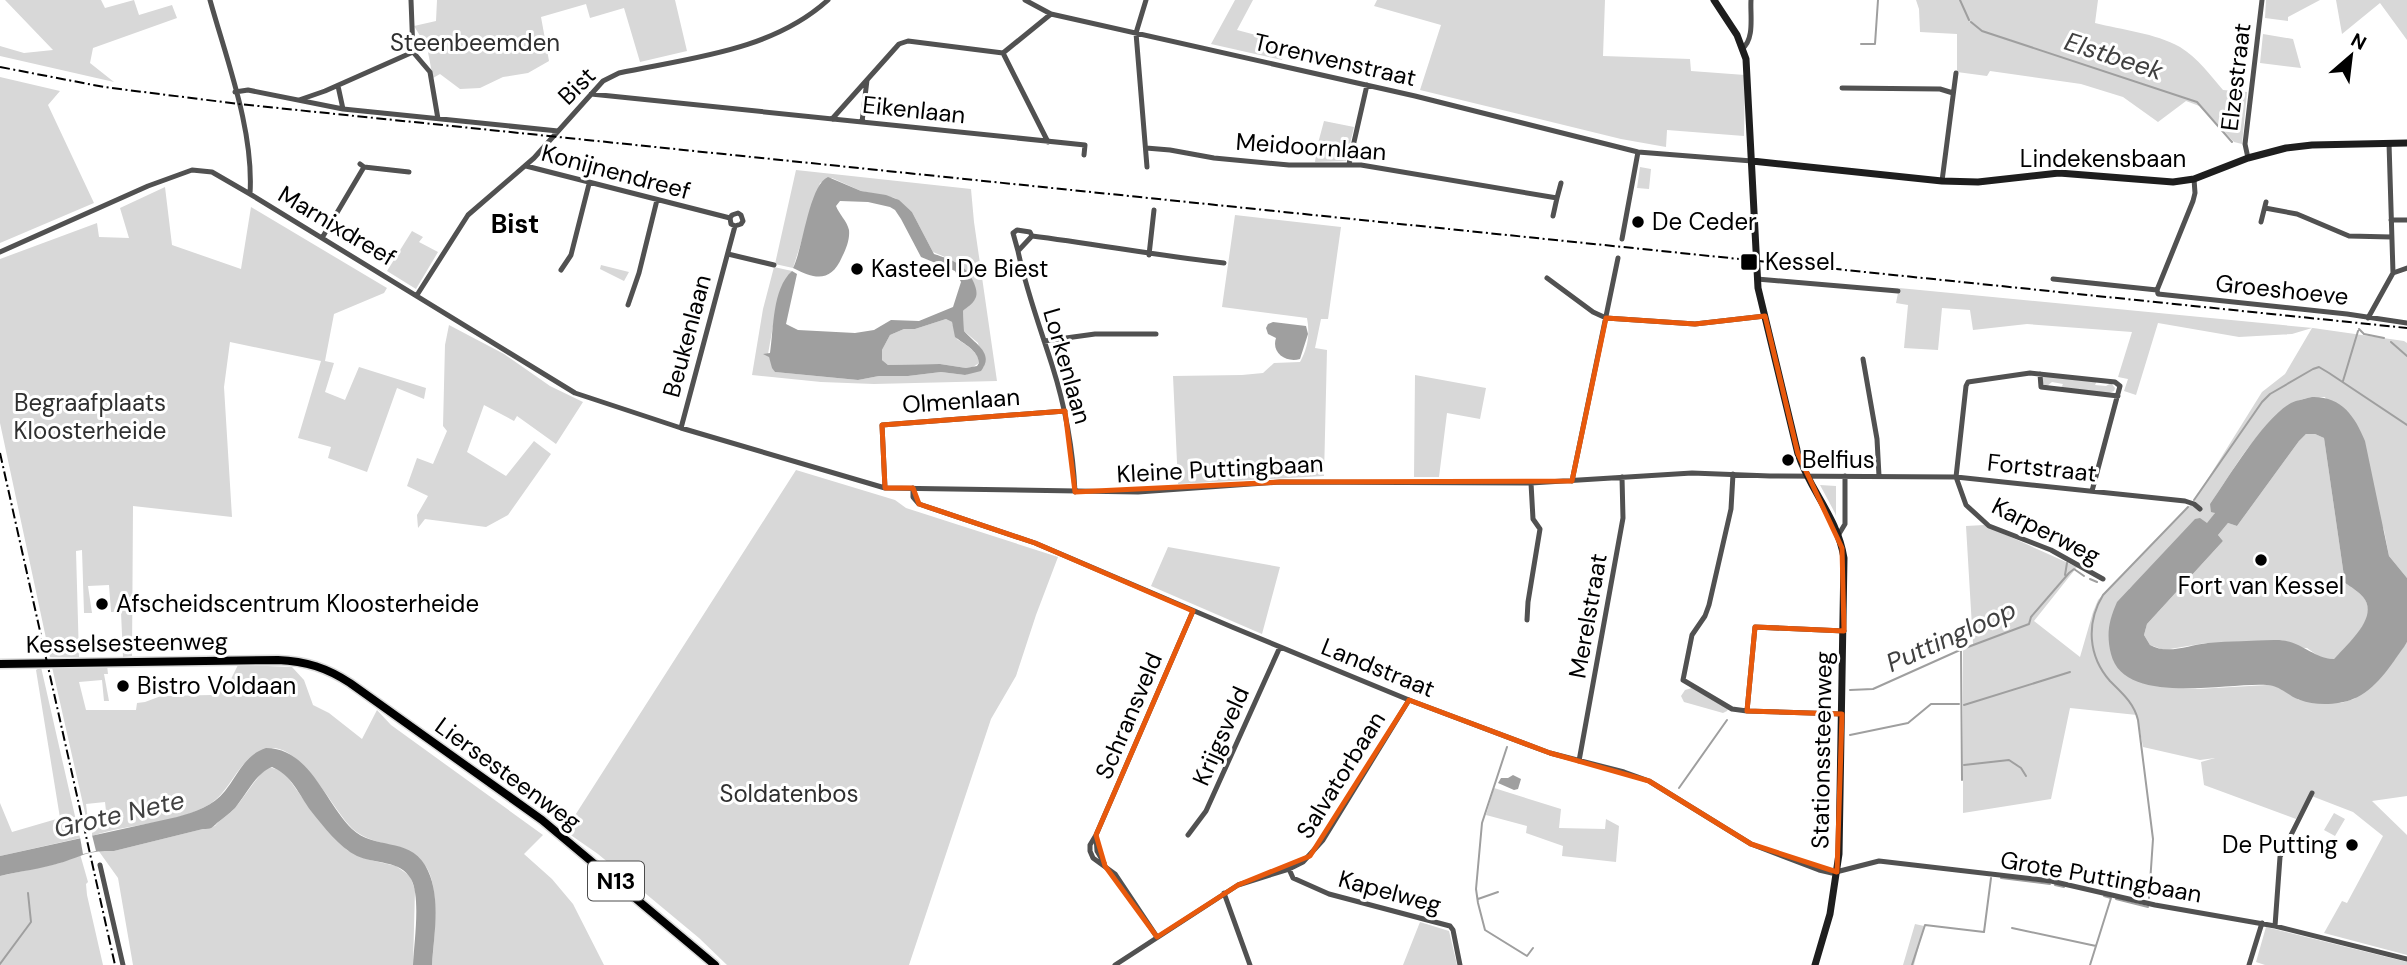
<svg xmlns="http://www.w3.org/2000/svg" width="2407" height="965" viewBox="0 0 2407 965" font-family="'DM Sans',sans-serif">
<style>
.green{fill:#d8d8d8}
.water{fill:#9f9f9f;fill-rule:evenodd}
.pier{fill:#fff}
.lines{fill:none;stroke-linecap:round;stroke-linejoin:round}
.stream{stroke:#9f9f9f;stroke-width:2}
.primary-casing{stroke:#dbdbdb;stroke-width:11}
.street{stroke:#515151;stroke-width:5}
.secondary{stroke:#1e1e1e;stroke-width:7}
.primary{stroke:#000;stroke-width:8}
.rail{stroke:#000;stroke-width:2;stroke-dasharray:10 3.5 2 3.5;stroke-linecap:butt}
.marked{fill:none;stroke:#e8590c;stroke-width:5;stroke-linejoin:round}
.poi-dot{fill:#000;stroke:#fff;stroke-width:2.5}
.labels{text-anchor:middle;stroke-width:6;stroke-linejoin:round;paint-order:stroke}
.shield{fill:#fff;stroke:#4c4c4c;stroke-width:2}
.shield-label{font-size:23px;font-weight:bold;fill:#000}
.park-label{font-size:24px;fill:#2f2f2f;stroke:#fff}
.street-label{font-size:24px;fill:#000;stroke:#fff}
.poi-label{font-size:24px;fill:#000;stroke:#fff;text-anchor:start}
.water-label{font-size:26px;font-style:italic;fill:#404040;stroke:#fff}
.neighbourhood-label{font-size:26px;font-weight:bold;fill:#000;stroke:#fff}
</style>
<rect width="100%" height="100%" fill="#fff"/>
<path class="green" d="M5,0H101L105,8L134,0L139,15L172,5L177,18L93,48L90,63L114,82L0,56V46L24,53L53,50Z
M437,0H675L687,51L640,62L624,8L590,18L586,4L541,17L549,61L528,73L503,77L480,88L460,89L440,74L433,78L427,47L414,26L436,21Z
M1235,0H1253L1237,30L1286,43L1282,60L1211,44Z
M1377,0H1605L1603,56L1690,59L1691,71L1745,75L1744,136L1667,130L1666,147L1621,139L1420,90L1441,25L1374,6Z
M1916,0H2098L2095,23C2122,30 2155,33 2180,47C2198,58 2210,75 2223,90L2247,92L2242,144L2234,142L2202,107L2186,101L2158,122L2123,97L2081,84L1990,71L1987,76L1957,72V34L1920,32L1919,9Z
M2266,0H2320L2288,17V21L2265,18Z
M2336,0H2407V40L2380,3L2342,34Z
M2263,34L2293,39L2301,68L2260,63Z
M0,77L60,91L48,105L94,203L0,243Z
M1324,121L1354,127L1346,161L1315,162L1317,147Z
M1640,167L1651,169L1649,189L1637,188Z
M796,170L971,189L974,222L997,381L874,384L821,382L752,375L763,309L774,267L792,271L783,284L777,304L768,354L775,372L858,380L879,376H908L941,372L965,375L984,367L978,343L964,331L963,311L973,302L976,294L945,257L933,252L912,212L895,198L861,191L832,178L820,183L793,268L775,264Z
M165,187L172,245L241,269L251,207L387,288L384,293L334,314L325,361L334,363L325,392L345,400L359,367L426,388L424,399L397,388L367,472L328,458L331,447L298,438L321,361L230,342L224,387L232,517L133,506L132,656L123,657L121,612H111L109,585L88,586L92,613H84L82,550L76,551L79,657H50L0,423V259L97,223L99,237L129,238L120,208Z
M1235,215L1341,227L1328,319H1321L1315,348L1327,350L1324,476L1178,484L1173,376L1242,375L1263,373L1274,363L1300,362C1308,348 1310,334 1307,318L1222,307Z
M412,231L423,237L419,242L438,252L416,289L387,271Z
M601,265L629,272L624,281L600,269Z
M1899,288L2313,328L2404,341L2407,343V578L2389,556L2384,530L2325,397C2316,397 2306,397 2298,401C2262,418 2233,471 2210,504L2215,513L2211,520L2129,589L2155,686L2197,689L2267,685L2280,687L2299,700L2341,703L2354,699L2392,663L2407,642V796L2372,801L2407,835V955L2324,933L2342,901L2347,903L2383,836L2353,812L2309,795L2296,819L2204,785L2201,762L2215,758L2200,760L2143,747L2137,715L2070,708L2051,799L1963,813V647L1973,644L1966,526L1984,525L2077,567L2034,621L2080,657L2093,612L2098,600L2194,501L2262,392L2285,374L2312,328L2292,334L2239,337L2158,323L2136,395L2124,391L2128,379L2118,377L2132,332L2027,324L1973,330L1970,310L1942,308L1938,350L1904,348L1908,305L1896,303Z
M946,319L952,322L957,339C966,345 979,352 979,363L973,367L966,368L940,364L888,365L882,360V350L890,335L904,329H915Z
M449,325L504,354L550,386L583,402L556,444L517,416L514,421L484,405L467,452L506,476L534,441L551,454L508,515L486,527L425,519L418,528L417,515L428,496L407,486L417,458L433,464L447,431L443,426L445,345Z
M1415,375L1486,388L1480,419L1447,413L1439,477H1414Z
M2045,376L2097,381L2095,385L2106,386L2111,383L2115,388L2114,391L2109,393L2061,388L2063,384L2052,382L2047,386L2043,384V377Z
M2306,434H2315L2324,438L2345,583C2351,587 2359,592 2363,597C2381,618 2347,644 2334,659L2321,658L2307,648L2206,643L2164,650L2150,645L2144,635L2147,624L2223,541L2218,535L2228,523L2237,526L2299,441Z
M796,470L895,500L906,508L1058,557L1036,615L1016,676L991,719L909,965H727L699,938L598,854L565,831Z
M1820,485L1836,486V516L1835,513Z
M1168,547L1280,567L1262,634L1151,586Z
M107,665L108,674H104L109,701H104L102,680L79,682L86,710H136L137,703L145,702L161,696L212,695L228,685L238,665L292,667L304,680L313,705L329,713L362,739L377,710L391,725L543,835L524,854L552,879L573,904L604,965H432C434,939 441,887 425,865C405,838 369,850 348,824C331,805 297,739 266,749C238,757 233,789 210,804C175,825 130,823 92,836V824L107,820L105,802L86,804L90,835L52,667Z
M41,667L80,838L0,856V803L12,832L60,818L36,670Z
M1692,688L1728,709L1727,711L1723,713L1684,702L1681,696L1685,690Z
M269,767L279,770L286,775L311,810L347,850L366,859L396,866L410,876L415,890L413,965H133L118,878L98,850L114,851L215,826C219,820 226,817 232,811C245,798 254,778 269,767Z
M1494,788L1561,809L1559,828L1605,829L1606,819L1619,826L1616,862L1562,856L1563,846L1526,833L1527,826L1486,815Z
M2334,813L2345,819L2335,836L2324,830Z
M80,854L88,882L86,884L87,895L103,965H0V876L60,863Z
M1420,922L1449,931L1457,965H1403Z
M1915,924L1924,926L1914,965H1903Z
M2266,927L2407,962V965H2265L2256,962Z"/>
<path class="water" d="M828,177L861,191L886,195L899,200L912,212L934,254C952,260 966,264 974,283C976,288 978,294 975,299C973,304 967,307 963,311L964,331C975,344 995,353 981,371L965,375L941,372L908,376H879L858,380L775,372L772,368L769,357L763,354L770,353C774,328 772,289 792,271L797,274L786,324L798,330L855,333L874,330L891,320L919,321L953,307L961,282L955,271L921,257L901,219L895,210L890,207L868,202L840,201L836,206C839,214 847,221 849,230C850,239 846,249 842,257C831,282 816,280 793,268C803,249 809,185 828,177ZM946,319L952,322L955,337C964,344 978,350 979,363L977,366L966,368L940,364L888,365L882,360V350L890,335L904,329H915Z
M1273,322L1306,326L1308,334L1300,359C1286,363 1271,353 1276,338L1268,334L1266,328L1268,324Z
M2312,397C2341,396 2355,416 2365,441L2389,556L2407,578V642L2404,647C2390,666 2376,690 2353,699C2339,705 2315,706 2300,700C2288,696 2281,686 2267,685C2228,682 2124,707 2111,654C2106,634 2109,620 2117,602L2195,519L2200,518L2207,523L2215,513L2211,512L2210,504C2229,477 2263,419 2291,403C2297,400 2305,399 2312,397ZM2306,434H2315L2324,438L2345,583C2351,587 2359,592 2363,597C2380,617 2347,644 2334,659C2311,658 2301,639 2274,640C2252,641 2230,641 2208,643C2189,645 2168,655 2150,645L2144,635L2147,624L2223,541L2218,535L2228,523L2237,526L2299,441Z
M266,748C310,748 325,803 352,829C374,850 408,837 425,865C442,894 434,933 432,965H413C414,943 421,897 411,879C401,860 374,864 357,856C339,847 324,827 311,811C299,795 292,775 272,767C256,773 246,795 235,808C229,814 223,818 217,823C212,828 211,829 203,829L114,851C89,850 82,856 60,863C41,869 20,871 0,876V856L177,817C195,812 213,806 225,791C238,775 244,755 266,748Z
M1513,775L1521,779L1518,789L1514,790L1498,783L1501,778H1508Z"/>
<path class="pier" d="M92,835L96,851L83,854L80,837Z"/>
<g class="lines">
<path class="stream" d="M1960,0L1969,20
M1971,22L1982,31L2197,102L2232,142
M1861,44H1875L1878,0
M2359,329L2364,334L2384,338
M2391,342L2407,356
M2343,381L2358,331
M2194,500L2262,402L2270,394L2313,369L2319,367L2329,373L2407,425
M2065,575L2067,563
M2090,579L2097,582
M1961,651L1962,780
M1850,690L1873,689L1960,650L2029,624L2031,617L2069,573L2074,569L2084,576
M1964,705L2070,672
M1850,735L1908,723L1931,704H1959
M1507,747L1482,823L1476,889L1478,903L1485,930L1527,956L1533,948
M1964,765L2009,760L2021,768L2026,776
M1679,788L1727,720
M2001,878L2050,884
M2055,885L2064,887
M2149,898L2153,839L2138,720C2134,703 2122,693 2110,681C2088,656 2086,623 2103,595L2188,507
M1478,899L1498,892
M2116,899L2148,907
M2012,928L2096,946
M0,964L31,922L28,893
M1912,965L1925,925L1984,932L1991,878
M2090,965L2111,898L2104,896"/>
<defs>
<path id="primary" d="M0,664L278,660C306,661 327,668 350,683L542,820L715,965"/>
</defs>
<use href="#primary" class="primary-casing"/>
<path class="street" d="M210,0C227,61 254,131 250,194
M411,0L413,52L430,72L438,119
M1025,0L1051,14L1415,96L1638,152L1752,161
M1146,0L1136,33L1147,167
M1742,49C1755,39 1750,15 1751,0
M1003,53L1048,142
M338,86L343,109
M1842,88L1940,89L1953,93
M235,92L248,90L343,109L558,131
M591,94L1085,145L1084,155
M299,100L325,91L413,52
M832,119L899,44L908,41L1003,53L1051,14
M862,122L867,80
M1146,148L1170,150L1214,158L1289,165H1361L1557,198L1561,183
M2248,158L2245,144L2262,0
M1349,164L1367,85
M526,166L730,218L731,224L735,226
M364,167L409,172
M1942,181L1956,73
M2265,208L2297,214L2349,236L2391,237
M1553,216L1557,198
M2391,220H2407
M2261,222L2266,202
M1032,236L1018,251C1026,290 1040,327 1052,365C1065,406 1073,448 1075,492
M322,238L364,167L360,164
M1622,239L1638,152
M1018,251L1013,233L1017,230L1030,232L1032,236C1096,244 1160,256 1224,263
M0,252L148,186L192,170L212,172L250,194L575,393L681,428L885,488L1138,492L1280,482L1531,483L1692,473L1770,476L1956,477L2185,501L2194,504L2200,509
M728,254L774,265
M1149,255L1154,210
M561,270L571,255L589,184
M2393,273L2407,268
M1547,278L1593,312L1606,318L1695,324L1765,316
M1757,279L1898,291
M2053,279L2157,290L2158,294L2347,314L2407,323
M2157,290L2193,201L2195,193L2194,179
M417,295L468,215L534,158L603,81L619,73C690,58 772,51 828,0
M628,305L639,273L657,200
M2368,318L2393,273L2389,143
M1044,341L1095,334H1156
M1863,359L1877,439L1879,476
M2040,374L2041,387L2118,396
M681,428L735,226L741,224L743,221L741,215L738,213L732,215L730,218
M1733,474L1731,509L1709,605L1705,616L1692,635L1683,680L1732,709L1747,711
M1572,481L1618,258
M885,488L882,425L1065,411
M913,488V497L919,504L1035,543L1232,627L1409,700L1550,753L1624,772L1649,781L1751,844L1819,870L1832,873L1879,861L2051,881L2155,905L2275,926L2407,959
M2092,491L2120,386L2115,382L2030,373L1968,382L1966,386L1956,477L1966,505L1989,526L2051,550L2103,579
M1839,534L1845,524V476
M1527,620L1528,602L1540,529L1533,519L1531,483
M1842,714L1747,711L1755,627L1844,631
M1579,761L1623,518L1622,477
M1188,835L1206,811L1280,647
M1096,836L1097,851L1104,863
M100,865L123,965
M1289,869L1293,878L1329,894L1450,926L1453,930L1460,965
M1224,893L1250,965
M2275,926L2280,857L2312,793
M1157,937L1115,874L1093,858L1090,851V845L1096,835L1193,611
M1115,965L1238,885L1289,869L1303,862L1323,840L1409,700
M2249,965L2262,923"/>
<path class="secondary" d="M1714,0L1737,35L1746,59L1758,288L1798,454C1811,493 1837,516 1844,558L1839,854L1830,914L1815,965
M1752,161L1942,181L1978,182L2059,173L2173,182L2194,179L2248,158L2286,148L2312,145L2407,143"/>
<use href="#primary" class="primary"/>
<path class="rail" d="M0,67L104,87L239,104L2407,328
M0,453L115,965"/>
</g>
<path class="marked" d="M1765,316L1798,454L1842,548L1844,631L1755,627L1747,711L1842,714L1837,872L1751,844L1649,781L1550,753L1409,700L1310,856L1238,885L1157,937L1105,866L1096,835L1193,611L1035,543L919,504L913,488H885L882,425L1065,411L1075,492L1280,482L1572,481L1606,318L1695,324Z"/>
<g class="poi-dot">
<circle cx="1638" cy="222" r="7"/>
<rect x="1740" y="253" width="18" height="18" rx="3.5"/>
<circle cx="857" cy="269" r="7"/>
<circle cx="1788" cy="460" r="7"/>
<circle cx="2261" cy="560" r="7"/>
<circle cx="102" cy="604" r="7"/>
<circle cx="123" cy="686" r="7"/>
<circle cx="2352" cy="845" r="7"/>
</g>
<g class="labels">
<rect class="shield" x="588" y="861.5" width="56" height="39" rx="5"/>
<g class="shield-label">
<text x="616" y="889">N13</text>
</g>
<g class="park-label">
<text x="475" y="51">Steenbeemden</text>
<text x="90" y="411">Begraafplaats<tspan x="90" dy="28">Kloosterheide</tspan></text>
<text x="789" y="802">Soldatenbos</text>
</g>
<g class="street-label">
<text transform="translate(1335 60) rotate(13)" y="8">Torenvenstraat</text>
<text transform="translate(2236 77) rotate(-83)" y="8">Elzestraat</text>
<text transform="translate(577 86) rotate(-45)" y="8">Bist</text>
<text transform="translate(914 110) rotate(6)" y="8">Eikenlaan</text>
<text transform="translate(1311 147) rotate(4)" y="8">Meidoornlaan</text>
<text x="2103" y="167">Lindekensbaan</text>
<text transform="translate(616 172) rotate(15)" y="8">Konijnendreef</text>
<text transform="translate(337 226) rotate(31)" y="8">Marnixdreef</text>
<text transform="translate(2282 290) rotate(6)" y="8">Groeshoeve</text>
<text transform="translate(687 336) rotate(-75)" y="8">Beukenlaan</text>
<text transform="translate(1067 366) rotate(74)" y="8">Lorkenlaan</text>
<text transform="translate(961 401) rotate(-4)" y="8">Olmenlaan</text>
<text transform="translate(2042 468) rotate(6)" y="8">Fortstraat</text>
<text transform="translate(1220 469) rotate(-3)" y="8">Kleine Puttingbaan</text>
<text transform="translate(2046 531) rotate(27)" y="8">Karperweg</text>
<text transform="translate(1588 616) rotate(-80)" y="8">Merelstraat</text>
<text transform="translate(127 643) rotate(-1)" y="8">Kesselsesteenweg</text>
<text transform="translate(1378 668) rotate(22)" y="8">Landstraat</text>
<text transform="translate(1129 716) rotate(-67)" y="8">Schransveld</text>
<text transform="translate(1221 736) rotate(-66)" y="8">Krijgsveld</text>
<text transform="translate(1822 750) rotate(-89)" y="8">Stationssteenweg</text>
<text transform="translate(508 774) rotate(36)" y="8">Liersesteenweg</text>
<text transform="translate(1341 775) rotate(-58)" y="8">Salvatorbaan</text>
<text transform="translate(2101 877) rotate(10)" y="8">Grote Puttingbaan</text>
<text transform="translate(1390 892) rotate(15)" y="8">Kapelweg</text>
</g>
<g class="poi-label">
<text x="1652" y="230">De Ceder</text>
<text x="1765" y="270">Kessel</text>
<text x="871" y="277">Kasteel De Biest</text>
<text x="1802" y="468">Belfius</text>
<text x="2261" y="594" text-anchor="middle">Fort van Kessel</text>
<text x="116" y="612">Afscheidscentrum Kloosterheide</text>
<text x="137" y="694">Bistro Voldaan</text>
<text x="2338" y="853" text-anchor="end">De Putting</text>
</g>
<g class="water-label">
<text transform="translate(2114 56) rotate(18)" y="9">Elstbeek</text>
<text transform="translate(1951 636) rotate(-24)" y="9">Puttingloop</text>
<text transform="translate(119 814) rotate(-13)" y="9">Grote Nete</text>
</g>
<g class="neighbourhood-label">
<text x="515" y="233">Bist</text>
</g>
</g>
<g transform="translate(2351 56) rotate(28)" stroke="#ffffff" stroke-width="5" paint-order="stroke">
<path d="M0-5L12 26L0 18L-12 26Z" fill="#000000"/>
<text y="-10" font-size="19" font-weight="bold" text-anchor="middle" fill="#000000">N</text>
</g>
</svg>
